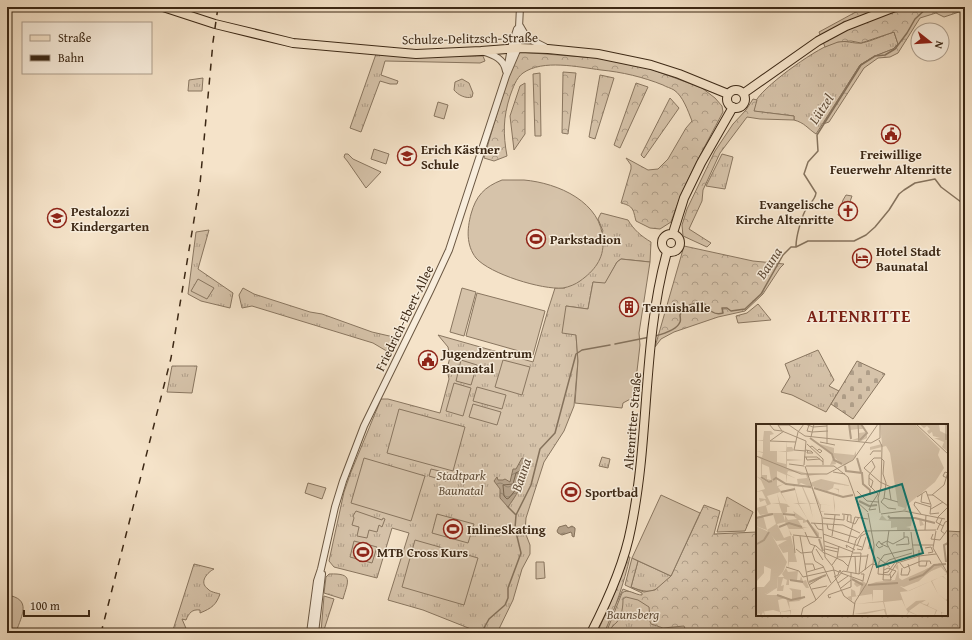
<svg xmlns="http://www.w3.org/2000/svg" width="972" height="640" viewBox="0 0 972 640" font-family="'Gentium Book Plus',serif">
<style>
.grass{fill:url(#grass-tufts);stroke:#897660}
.forest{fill:url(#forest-crowns);stroke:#897660}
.cemetery{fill:url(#cemetery-stones);stroke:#897660}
.garden{fill:#d6c3aa;stroke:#897660}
.water{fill:url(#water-waves);stroke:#85725c}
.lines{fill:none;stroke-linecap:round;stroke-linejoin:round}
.shore{stroke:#796650;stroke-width:1}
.stream{stroke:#85725c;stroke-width:1.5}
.minor-casing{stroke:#6a5742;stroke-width:8}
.major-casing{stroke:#3c2815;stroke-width:10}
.minor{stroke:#f8eddc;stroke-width:6}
.major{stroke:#f5e3c9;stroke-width:8}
.rail{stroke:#3c2815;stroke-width:1.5;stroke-dasharray:7 7;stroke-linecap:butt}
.labels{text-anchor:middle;stroke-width:3;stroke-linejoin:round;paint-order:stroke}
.street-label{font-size:13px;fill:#3c2815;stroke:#f8eddc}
.poi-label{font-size:13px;font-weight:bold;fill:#3c2815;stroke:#f8eddc;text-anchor:start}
.park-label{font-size:13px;font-style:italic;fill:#624f3a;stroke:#f8eddc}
.water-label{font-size:14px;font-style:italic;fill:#614d39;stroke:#f8eddc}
.district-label{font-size:17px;font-weight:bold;letter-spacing:1px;fill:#7a1f14;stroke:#f8eddc}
.inset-river{fill:none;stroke:#b6a38c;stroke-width:2}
.inset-road{fill:none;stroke:#ab9881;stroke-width:1}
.view{fill:#0f766e;fill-opacity:0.15;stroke:#0f766e;stroke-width:2}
.inset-edge{fill:none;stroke:#3c2815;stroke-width:2}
</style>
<defs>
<pattern id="grass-tufts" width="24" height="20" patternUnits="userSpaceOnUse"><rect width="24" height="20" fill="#d6c3aa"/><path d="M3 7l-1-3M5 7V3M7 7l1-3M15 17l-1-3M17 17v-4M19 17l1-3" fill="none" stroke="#af9e89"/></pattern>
<pattern id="forest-crowns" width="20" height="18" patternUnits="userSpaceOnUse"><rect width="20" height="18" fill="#d6c3aa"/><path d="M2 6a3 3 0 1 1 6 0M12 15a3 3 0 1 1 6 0" fill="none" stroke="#af9e89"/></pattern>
<pattern id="cemetery-stones" width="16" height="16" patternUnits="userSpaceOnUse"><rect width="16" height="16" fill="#d6c3aa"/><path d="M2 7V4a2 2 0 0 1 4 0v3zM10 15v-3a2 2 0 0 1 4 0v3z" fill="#af9e89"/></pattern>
<pattern id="water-waves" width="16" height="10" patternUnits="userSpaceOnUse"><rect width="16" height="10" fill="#b6a38c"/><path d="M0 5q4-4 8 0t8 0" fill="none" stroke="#958571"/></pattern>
</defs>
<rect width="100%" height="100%" fill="#f5e3c9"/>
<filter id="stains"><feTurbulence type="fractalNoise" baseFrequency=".005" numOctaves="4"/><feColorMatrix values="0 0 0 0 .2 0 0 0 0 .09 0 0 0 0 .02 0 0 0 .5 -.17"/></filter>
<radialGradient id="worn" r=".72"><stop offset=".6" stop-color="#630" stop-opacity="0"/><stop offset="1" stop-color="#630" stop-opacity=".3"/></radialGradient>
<path class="grass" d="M894,32L898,44L893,49L875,56L860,65L816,134C807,128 805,123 794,120V116L753,111C755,107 755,102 757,99C768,83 819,46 837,42C845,40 854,44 862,43C872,41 884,35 894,32Z
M376,54L415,56H483L485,61L480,63L385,61L381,75L398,81L397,84H390L380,81L361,132L350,128Z
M203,78L202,91H188L189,80Z
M462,79L469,83L473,93L472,97C466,99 458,95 454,90L455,82Z
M722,154L733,157L725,189L706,186Z
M846,195L852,196L848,207L846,206L843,214L845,216L843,218L838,215L843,200Z
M601,213L628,220C634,230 641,236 651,242L650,262L621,259L617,262L605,284L593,282L588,309L566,306L576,335L578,361L574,406L564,431L544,462L526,518L525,532L530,545V554L522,569L513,600L497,633H481L423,610L388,600L409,533L392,528L377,578L334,567L329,561L344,492L351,472L381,399H388L440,413L449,379L447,369L450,357L448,347L438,335L533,362L548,310L555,288H565L603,231L598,219Z
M209,230L198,269L233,293L230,308L201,301L188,294L196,232Z
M243,288L254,294L310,312L322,314L372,332L398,338L390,353L373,343L252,306L242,308L239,295Z
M758,304L771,320L738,323L736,316L747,313Z
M818,350L834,380L829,386L839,391L826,412L792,395L781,392L790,377L785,364Z
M172,366H197L192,393L167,392Z
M602,457L610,459L608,468L599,466Z
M727,497L753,512L745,531L717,532Z
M638,561L671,576C655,592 652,595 631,587Z
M194,564L214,569C208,572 198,582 208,589C210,592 217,593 220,594C216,605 212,608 200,613V610C192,609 189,613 186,620L182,619L188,633H172Z
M329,574C354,573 348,581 343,599L324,593L326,577Z
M623,589L703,621L706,633H602Z
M324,596L334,599L323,633L321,632Z"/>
<path class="forest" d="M865,7H965V10L944,17L936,13L920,18L898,53L890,57L878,58L864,68L829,122L823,124L860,65L875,56L893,49L898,44L894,32L861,43L851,41L838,42L825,47L819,32Z
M519,52L597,58L640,65L702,88L715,98L722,106L723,112C704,148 684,183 671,222L660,229L650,228L636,221C633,210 634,206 621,203L631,169V165L626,158L648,170L658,169L668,159L686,128L692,121C688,111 683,96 674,90C671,88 666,87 663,85C643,77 622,72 601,70C578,67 543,59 523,73C516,78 513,88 510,96C503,118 503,134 507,156L494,161L484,158L506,83Z
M563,72L576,73L568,134L562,133Z
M540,73L541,136H535L533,74Z
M600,75L614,78L595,139L589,137Z
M525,83V134L514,150L510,116L520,86Z
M636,83L648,87L620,148L614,145Z
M670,98L679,108L644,158L641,155Z
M753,99L757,100L754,111L794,116V120L760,119L747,117L720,153L703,190L702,201L689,229L711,243L707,247L683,236L682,225L687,209L715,151L733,124L746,110Z
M684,246L753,261L784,264L780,268L763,294L745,311L718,317L674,332L661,339L655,347Z
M704,505L720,511L714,534L757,532V615H947V531L965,532V633H687L684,626L663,628L651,624C648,618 650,613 649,607L638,600L626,597L623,599C623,607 622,615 617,622C613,626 610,628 609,633H606L622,593C628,588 635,595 642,595V593L625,585L632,558L638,561L631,587L644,592L655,590L671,576Z
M627,557H630C624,583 615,609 604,633H597L616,590Z"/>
<path class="cemetery" d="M857,361L885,374L853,419L831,404Z"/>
<path class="garden" d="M438,102L448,105L444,119L434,116Z
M374,149L389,154L386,164L371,159Z
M345,154H348L353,159L381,172L366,188L348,162L344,157Z
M502,180C509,180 517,180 524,180C558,183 602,202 603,241C604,259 594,271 580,281C576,284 569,287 563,288C542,290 490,274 476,258C466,245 467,229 471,214C476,196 484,187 502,180Z
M621,259L650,262L639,333L640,345L634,397L623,403L622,408L575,403L578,361L576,335L562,333L566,306L588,309L593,282L605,283L617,262Z
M198,279L214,288L207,299L191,291Z
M462,288L476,292L464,336L450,332Z
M477,293L545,311L533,355L466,336Z
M461,360L477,365L471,385L456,381Z
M503,360L530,367L522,395L495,387Z
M454,383L471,388L463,416L446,411Z
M477,387L506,395L502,409L473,401Z
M473,404L501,412L497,425L469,417Z
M399,409L465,427L453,471L387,453Z
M364,458L425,476L411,521L351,503Z
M431,469L448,473L446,481L429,476Z
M308,483L326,488L322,499L305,493Z
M661,495L700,513L671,576L632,558Z
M356,511L382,520L383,518L385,519L382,527L379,525L377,532L369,530L367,538L357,536L359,527L352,525L354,518L353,516Z
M437,514L474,524L468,543L432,533Z
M415,540L478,558L464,605L402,587Z
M354,541L377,547L372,563L350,557Z
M536,562H544L545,578L536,579Z
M7,595C32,599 22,615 16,632L7,630Z"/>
<path class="water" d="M522,458L527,459C523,483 522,487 508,507L500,498V489L494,481L497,477L498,480H503L505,479L510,482L513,469H516Z
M566,525L568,528L572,526L575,528V530L574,537L572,536V534L571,532L562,535L558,533L557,531L559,527Z"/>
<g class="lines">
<path class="shore" d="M519,472L521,474L517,488L509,498L507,499L504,496L503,485L513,484L516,473Z"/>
<path class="stream" d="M796,246C796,237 801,219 805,211C808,204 815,201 816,193L804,174L808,162L818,151L817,135L861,65L875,56L885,55L895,49L907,33L915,19L928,7
M655,336C663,334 677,330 680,322C681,320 680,317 680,315C683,305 695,302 704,303C709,310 714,316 723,313L722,308H727L731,311L745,309L761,294L783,255L791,247H796L808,241H854L866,235L875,227L889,210L899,194L904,190L915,183L935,179L941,187L965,205
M615,344L650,337
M508,507L516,515
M484,633V628L489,619L505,605L508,598V588L521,553L515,528L516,515L531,485L540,449L555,433L576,354L582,350L610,345"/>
<defs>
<path id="minor" d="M520,26L527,38L545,47
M484,52C494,55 504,59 506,71
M508,65L511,48L517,29
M310,633L317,581L321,569L335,507L343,481L364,426L430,291L449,250L506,76L518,48L520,7
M315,633L322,574"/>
<path id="major" d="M163,7L215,24L293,43L416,54L481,51L518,48L548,49L598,54L651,65L679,74L728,94
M727 99a9 9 0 1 1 18 0a9 9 0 1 1-18 0Z
M744,93L818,41L846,26L895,7
M673,233L684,198L701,163L733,107
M662 243a9 9 0 1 1 18 0a9 9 0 1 1-18 0Z
M591,633C608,600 624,565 631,528C650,437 642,342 667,252"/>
</defs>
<use href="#minor" class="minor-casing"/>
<use href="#major" class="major-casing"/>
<use href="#minor" class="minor"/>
<use href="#major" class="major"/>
<path class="rail" d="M101,633L171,358L200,184L213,42L218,7"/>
</g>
<defs>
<symbol id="civic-ring" viewBox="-11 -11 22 22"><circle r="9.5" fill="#f8eddc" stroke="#8f2418" stroke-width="1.5"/><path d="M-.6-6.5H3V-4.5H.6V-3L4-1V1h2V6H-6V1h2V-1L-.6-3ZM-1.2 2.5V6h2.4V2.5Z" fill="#8f2418"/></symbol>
<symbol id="school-ring" viewBox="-11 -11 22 22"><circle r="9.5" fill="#f8eddc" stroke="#8f2418" stroke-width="1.5"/><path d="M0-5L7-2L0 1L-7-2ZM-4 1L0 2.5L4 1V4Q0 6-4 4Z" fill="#8f2418"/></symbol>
<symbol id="church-ring" viewBox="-11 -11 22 22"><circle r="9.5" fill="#f8eddc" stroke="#8f2418" stroke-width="1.5"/><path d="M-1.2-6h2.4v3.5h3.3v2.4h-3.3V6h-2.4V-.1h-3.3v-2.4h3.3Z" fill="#8f2418"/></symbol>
<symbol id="stadium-ring" viewBox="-11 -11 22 22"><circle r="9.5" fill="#f8eddc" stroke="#8f2418" stroke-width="1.5"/><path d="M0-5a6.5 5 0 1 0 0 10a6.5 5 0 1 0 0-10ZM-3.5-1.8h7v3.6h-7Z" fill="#8f2418"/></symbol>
<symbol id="hotel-ring" viewBox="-11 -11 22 22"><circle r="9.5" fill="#f8eddc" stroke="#8f2418" stroke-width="1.5"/><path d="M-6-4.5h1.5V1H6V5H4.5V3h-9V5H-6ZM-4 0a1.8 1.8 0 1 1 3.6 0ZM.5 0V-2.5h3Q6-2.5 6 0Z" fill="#8f2418"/></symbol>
<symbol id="building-ring" viewBox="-11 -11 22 22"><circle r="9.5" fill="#f8eddc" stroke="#8f2418" stroke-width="1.5"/><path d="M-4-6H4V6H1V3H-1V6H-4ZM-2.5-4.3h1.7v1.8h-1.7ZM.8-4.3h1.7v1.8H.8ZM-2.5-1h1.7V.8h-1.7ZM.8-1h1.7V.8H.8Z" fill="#8f2418"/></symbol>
</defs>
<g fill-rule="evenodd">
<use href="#civic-ring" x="880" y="123" width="22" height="22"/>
<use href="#school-ring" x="396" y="145" width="22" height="22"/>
<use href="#church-ring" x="837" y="200" width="22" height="22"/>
<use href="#school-ring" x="46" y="207" width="22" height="22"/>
<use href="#stadium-ring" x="525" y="228" width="22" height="22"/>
<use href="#hotel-ring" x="851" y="247" width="22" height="22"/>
<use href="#building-ring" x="618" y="296" width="22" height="22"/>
<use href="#civic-ring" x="417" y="349" width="22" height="22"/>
<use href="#stadium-ring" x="560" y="481" width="22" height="22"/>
<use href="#stadium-ring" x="442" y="518" width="22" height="22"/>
<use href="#stadium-ring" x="352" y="541" width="22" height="22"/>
</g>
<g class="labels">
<g class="street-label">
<text transform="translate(470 38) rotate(-1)" y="5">Schulze-Delitzsch-Straße</text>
<text transform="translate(404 318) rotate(-64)" y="5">Friedrich-Ebert-Allee</text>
<text transform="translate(632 421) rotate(-85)" y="5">Altenritter Straße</text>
</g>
<g class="poi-label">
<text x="421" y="154">Erich Kästner<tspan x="421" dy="15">Schule</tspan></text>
<text x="891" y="159" text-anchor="middle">Freiwillige<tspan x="891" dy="15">Feuerwehr Altenritte</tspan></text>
<text x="834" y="209" text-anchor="end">Evangelische<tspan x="834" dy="15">Kirche Altenritte</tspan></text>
<text x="71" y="216">Pestalozzi<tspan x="71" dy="15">Kindergarten</tspan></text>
<text x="550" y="244">Parkstadion</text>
<text x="876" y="256">Hotel Stadt<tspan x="876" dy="15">Baunatal</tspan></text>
<text x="643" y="312">Tennishalle</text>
<text x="442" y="358">Jugendzentrum<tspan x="442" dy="15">Baunatal</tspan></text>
<text x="585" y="497">Sportbad</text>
<text x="467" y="534">InlineSkating</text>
<text x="377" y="557">MTB Cross Kurs</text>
</g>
<g class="park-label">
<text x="461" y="480">Stadtpark<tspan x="461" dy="15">Baunatal</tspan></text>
<text x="633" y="619">Baunsberg</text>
</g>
<g class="water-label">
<text transform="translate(821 109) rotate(-57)" y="5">Lützel</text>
<text transform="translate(769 263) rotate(-57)" y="5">Bauna</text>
<text transform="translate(521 475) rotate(-71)" y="5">Bauna</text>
</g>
<g class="district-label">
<text x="859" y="322">ALTENRITTE</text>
</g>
</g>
<g transform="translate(756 424)">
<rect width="192" height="192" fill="#f5e3c9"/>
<path d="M93,0H105L107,5H103V9L110,8L108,14L111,10V14L105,17L96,16L102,14V5L94,6ZM163,0H183L184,7L192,11V28L186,23L188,18L178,14H184L177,12L176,8L173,10L171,7L174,5L171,2L168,4ZM0,7H15L18,10L14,11V27H30L31,17V23H36L38,27L31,28V35L47,36L31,37V44L53,50H65L52,52L54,59L65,55L96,62L78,60L77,64L83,65L82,70V66L77,64L71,67L56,62L64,80L78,82L77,68L79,82H87H79L78,89V82L65,80V87H69L65,88L63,80H54L57,94L53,80H43L52,96L42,80H37L42,79L39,66L25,68L31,79L24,68L21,69L24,79L31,80L34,83H31V88L27,90L29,97V91L32,96L41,95L36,91H39L37,87L51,97L63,109V114L51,98L47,99V96H42L46,103L52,104H47L49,108L47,105H33L41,138H33L32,144V128L27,129L22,121L31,116L20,117L11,106L0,102V94L9,90L4,91L0,84L11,81L9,76L4,78L3,74L10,75L6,67L0,68L9,65L5,56L0,52L13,59L15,58L5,52V35L0,32L6,33L7,29L0,27L7,28V17H0L7,16L8,7ZM21,27L30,28V40L21,38ZM6,40L13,43L15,56L11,55V51H6ZM21,47L30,51V60L31,51L41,55L42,61L45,59L55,63H46L53,80L43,79L38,61H30H37L39,65L25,67L22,63L28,60L21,62ZM32,47L50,50L51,54L41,55L31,50ZM49,62L56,65L62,80L54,79L47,63ZM21,69L23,79L15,80H23L26,89H12L10,82L15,80L11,72ZM17,90L20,100L11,106L7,91ZM29,98L36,111L28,114L21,100ZM64,20L78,24V29L98,31L100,27V33L88,42L79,34L80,40L74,41L78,32ZM126,91L131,96L138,93L160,94L165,95L168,101L164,102L163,95H156L155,102L150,103L154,104V107H141V103L135,104V97L123,96ZM184,139L191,149L187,152L192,157L186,152L176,157L182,170L190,176L192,173V178L182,170L175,157L153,167L144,168L150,185L160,177L170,176L165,179L171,181L173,178L172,182L192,191L186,188L185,192V188L181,186L179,191L181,192H178L180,186L164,179L153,187L163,192L153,188L150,192L152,188L150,185L146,176L128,178L131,191L144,190L130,192L128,186L109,190H98L129,185L127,178L100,180L117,178L116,170L96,173V177L91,173L95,172V165L99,167L100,172L103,171L105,161L101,163L98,160L100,156L102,159L107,157L112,161L120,158L139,156L142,146L139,143L142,140L143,154L146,156ZM185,143L191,150L152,167L144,162L163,157L173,148ZM117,166H127V177L117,178ZM30,144L32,148L42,147L41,156H44L45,152L47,157L50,156L53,164H50L45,157L33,156V161H30L31,156L27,154L25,162L28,161L27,167H21L22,153H28L26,150ZM33,164L45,166V174L49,173L43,177L33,178L34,186L46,185L35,186V192L34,187L25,188V192L24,188L17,186L5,188L1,192H0L5,187V179L9,170L16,166L19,165L10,171H24L36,176V167ZM30,174L34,186L24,188L22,176Z" fill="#d6c3aa" fill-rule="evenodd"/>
<path d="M124,0H159L184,25L182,31L188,44L179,58L151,81L150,86L165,89L147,86L149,84L142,82L134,29L130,22L114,26V23L126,20ZM0,102L13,108L22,103L14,108L31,138L27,148L22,153L21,164L9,170V176L5,179V188L8,187L9,192L7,188L5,192L3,189L0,191V163H8L14,156L15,145L8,142V149L0,158ZM184,139V141L168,152L160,154L163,157L148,163L139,161H146L154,157L153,153L166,150L170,145Z" fill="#d6c3aa"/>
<path class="inset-river" d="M93,0L95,15M54,14L76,30L78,36L86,40M104,16L111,9L105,0M101,34L105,48M89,42L90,47L106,49L107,60L114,66V71M5,53L13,58L16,57M17,56L20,54L30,60L55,63M58,64L87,73L97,71M25,68L39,65M103,77L113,82L121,81M27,90L39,91M132,92L134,94H159L179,99M0,94L17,90M51,96L62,113M23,103L33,99L46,103M63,115L67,127M1,120L8,116L13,108M190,138L188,121L192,119M96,155L107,161M34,156L47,158M153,156L167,151L178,141L190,140M53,158L70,151M112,161L142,159M21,171L35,176L49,173"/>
<path class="inset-road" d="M13,0L18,6L26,7M48,0L42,8L38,26L50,27M49,0L57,3L71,2M71,0V20M102,0L103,18M160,0L192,30M190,0V16M22,1H33L49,12L115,19L124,14V0M22,1L26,7L50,17M53,1L51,7L56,8L72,7M28,7L14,17L40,18M55,13L58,0M123,16L126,22L125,63L122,74L124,89M64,18L79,21M51,20L67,35V41M54,23L56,22L64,29L66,27L63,25L61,27M50,26L54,27H55L57,29H51L52,26M114,31L117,27H125M0,32L45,50H71L97,36L122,0M48,33H61L67,38M50,33L51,36L64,35M125,34H118L108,44L124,58L137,64M116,37L119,43L113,51V61L122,70L116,79M33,40L48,42M48,41L50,17M49,42L66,93L69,133L77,143L80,155L87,147L103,150L116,140L121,141M50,42H78M78,42L92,53L101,78L112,88M77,48L89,50M113,54L117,57L115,64M191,54L187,52L189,48L192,49M133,63L135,76M101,67L111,77L122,78M166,70L165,78L174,80M171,71H177L192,82M176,71L188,61L192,48M161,73L170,67L175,81L174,90L183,89M128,74L142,78M125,78L128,74L130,59L127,50L128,37L125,34M125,78L132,84L140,85M159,78L175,83M159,78L158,81L165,90M116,79L113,86L120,85M175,85L187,78M68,90L84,91M86,90L95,91V98M125,90L148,87L189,95M92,91L91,97L99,100L103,93M182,93L192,83M67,94L88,96V91M182,94L180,98L187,102M55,99L87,101L104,109M58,99L62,105L67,106M71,100L72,105L101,114M133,106L131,120L141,139M169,106L170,91M181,106L186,95M180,107L177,124L192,150M49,108L54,120L60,122L69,130M155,108L158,133M67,110L106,123M177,110L175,115L184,116L192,105M189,110L185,107L189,98L192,97M37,111L66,114M37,112L39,129M44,112L52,158L60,176M76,112L79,91M68,117L97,128M131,117L137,120L148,114V108M131,117L125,120L132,123M92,118L99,93L112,95M125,120L123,117L120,121L123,124L127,122M59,121L56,128L59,137L67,142L75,159M140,121L153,120L152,113H148M157,121H177M69,122L82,125M101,122L105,112L111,109L114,116L113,125M91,124L90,121L99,126M169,124L175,123L177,128L172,129M40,125L45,129L56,128M60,125L67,136M69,125L82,128M101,125L106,126L110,113M163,126V142M69,129L87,137L92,142M97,129H105L103,150M99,132L100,150M81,133L112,132M121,133L134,143M141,139L133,151L122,150L123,138L128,131L156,125M141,139L163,132L180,130M144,139L148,144L165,137H174L175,140M49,140H57L59,146M76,141L81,134L83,122M126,142L133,136L156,129M128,142L127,156H135L134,150M163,142H170L171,137M30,143L43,147L47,153L78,146M146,144L145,151H152L154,146L152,140M78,146L83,148H85L84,146L83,148L82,151L78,153M109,146L112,130M128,146L132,144L140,147L135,154M91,147L100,116L108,107L180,106M51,148L68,143M85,149L107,157L108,150H105M95,149V163M127,149L132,148L140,137M82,159L92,152M53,161L66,153M85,164L95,156M56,165L71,162M75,173L73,174L72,171L95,163M45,192L47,184L59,177L80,155L88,172L99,180M97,192L99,178L111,159L117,141L118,121L112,89"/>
<path class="view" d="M146,60L167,129L121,143L100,74Z"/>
<rect width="192" height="192" class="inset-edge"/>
</g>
<rect width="972" height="640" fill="none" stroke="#f5e3c9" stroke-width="24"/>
<rect x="8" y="8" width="956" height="624" fill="none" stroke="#3c2815" stroke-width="2"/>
<rect x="12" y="12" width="948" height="616" fill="none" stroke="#3c2815"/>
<rect x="22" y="22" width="130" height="52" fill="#f8eddc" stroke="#ad9e8c"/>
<rect x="30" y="35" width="20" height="6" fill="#f5e3c9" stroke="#ad9e8c"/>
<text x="58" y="42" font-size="12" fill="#3c2815">Straße</text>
<rect x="30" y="55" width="20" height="6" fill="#3c2815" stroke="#ad9e8c"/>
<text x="58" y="62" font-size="12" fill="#3c2815">Bahn</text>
<g transform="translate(930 42) rotate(107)"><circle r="19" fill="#f8eddc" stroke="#ad9e8c"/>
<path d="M0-3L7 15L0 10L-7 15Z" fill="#8f2418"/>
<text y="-6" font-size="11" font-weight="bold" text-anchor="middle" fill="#3c2815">N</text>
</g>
<path d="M24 610v6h65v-6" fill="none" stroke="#3c2815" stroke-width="2"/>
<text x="30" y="610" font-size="12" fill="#3c2815" stroke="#f8eddc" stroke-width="3" paint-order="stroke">100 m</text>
<rect width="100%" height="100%" filter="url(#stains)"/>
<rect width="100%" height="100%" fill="url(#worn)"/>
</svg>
